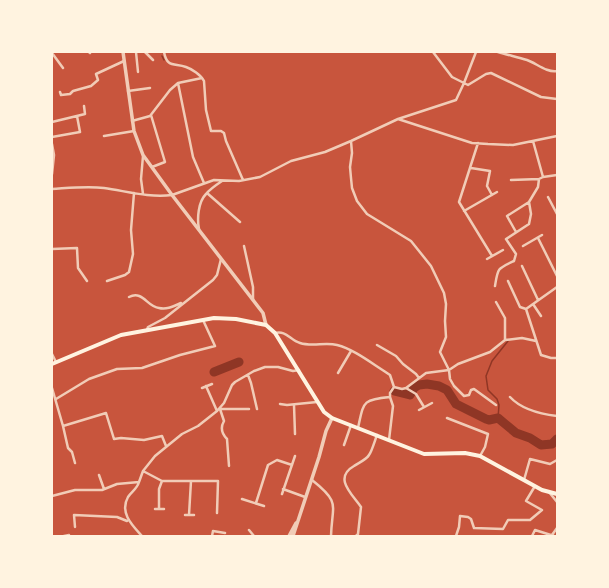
<svg xmlns="http://www.w3.org/2000/svg" width="609" height="588" viewBox="0 0 609 588" font-family="'Playfair Display',serif">
<style>
.lines{fill:none;stroke-linecap:round;stroke-linejoin:round}
.stream{stroke:#8f3625;stroke-width:1.5}
.river{stroke:#8f3625;stroke-width:9}
.minor{stroke:#f1ccb7;stroke-width:2.5}
.tertiary{stroke:#f1ccb7;stroke-width:3.5}
.secondary{stroke:#fff3e0;stroke-width:4}
</style>
<rect width="100%" height="100%" fill="#c8553d"/>
<g class="lines">
<path class="stream" d="M162,56L164,60
M498,418L499,405L497,399L488,390L486,376L492,361L508,341"/>
<path class="river" d="M214,372L239,362
M394,391L410,395L414,388L419,385L427,384L439,386L447,390L456,404L486,419L489,420L498,418L516,433L530,438L541,445L552,444L557,439"/>
<path class="minor" d="M89,52L90,53
M136,52L138,72
M145,52L153,60
M164,52C167,68 174,63 186,67C192,69 201,75 204,81L206,110L211,131H221L224,133L226,141L243,180
M433,52L452,77L468,85L486,74L491,73L541,97L557,99
M498,52C508,55 517,57 527,60C536,63 547,73 557,71
M52,53L63,68
M178,83L193,157L204,183
M128,91L150,88
M60,92L61,95L70,94L73,91L91,86L98,80L96,74L124,61
M151,115L165,162L152,167
M398,119L456,100L464,83L476,52
M132,121L150,116L170,90L178,83L202,78
M52,122L85,114L84,106
M104,136L134,131
M52,137L80,132L77,116
M351,141L352,153L350,167L351,178L352,188L357,201L367,214L411,241L431,266L444,293L446,304L445,321L446,337L440,352L449,370L450,379L454,386L464,396L469,395L471,390L474,389L496,405
M533,141L543,177L557,175
M478,143L459,202L492,256
M52,144L54,155L52,174
M471,168L490,171L487,186L492,195
M511,180L539,179
M52,189C69,188 87,186 104,188C126,191 149,198 172,195L214,180L239,181L260,177L291,161L325,152L351,141L398,119L472,143L488,144L513,145L557,136
M207,193L240,222
M143,194L141,179L143,156
M548,197L557,214
M464,211L497,192
M199,229C197,219 198,202 206,194C210,189 216,185 222,181
M516,232L507,216L529,202
M538,238L557,276
M244,246L253,287V299
M523,246L542,235
M52,249L77,248L78,268L87,281
M487,259L503,250
M522,266L538,300
M107,281L125,275L129,272L133,254L131,230L134,193
M508,281L520,307L526,309
M495,286C498,268 497,269 514,261L516,254L506,239L529,224L531,214L529,202L538,187L539,179L543,177
M557,287L526,309L541,355L551,358H557
M129,297C143,290 147,307 159,308C167,310 174,306 181,303
M496,302L505,318V340L522,338L536,341
M533,304L541,316
M147,330L148,327L165,318L213,280L217,275L221,259
M275,333C286,330 290,340 300,343C312,347 325,342 337,345C353,349 370,362 384,371L390,375L394,387L402,389L406,388L416,394L424,407
M377,345L396,356L403,364L416,374L419,378
M52,354L56,362
M338,373L351,351
M248,375L251,383L257,409
M206,386L217,411
M52,388L63,426L106,413L114,439L121,438L144,440L162,436L166,446
M202,388L212,384
M406,388L426,373L449,370L458,364L490,352L505,340
M390,397V393L394,387
M510,397C522,410 540,414 557,416
M56,399L89,379L117,369L142,368L180,355L215,346L203,320
M280,404L287,405L317,402
M294,405L295,434
M419,410L432,403
M447,418L488,434L485,447L480,456
M63,426L68,448L72,452L75,463
M358,428C364,401 362,400 390,397L393,406L389,440
M344,445L351,425
M229,466L227,439C222,434 220,428 224,421L220,409H249
M143,471L162,481H218L217,513
M99,475L104,489
M312,480C341,503 332,504 331,536
M524,480L530,459L550,464L557,460
M139,482C137,489 132,491 128,497C119,513 133,526 142,536
M283,489L305,497
M549,492L557,502
M282,494L295,456
M52,496L75,490H102L117,484L139,482L143,471L155,456L182,434L198,426L217,411L224,403L232,385L235,382L254,371L265,367H278L293,371L299,370
M242,499L264,506
M256,503L268,465L277,460L292,465
M155,509H164
M159,509V489L162,481
M185,515H194
M189,515L191,481
M75,527L74,515L117,517L127,521
M249,530L254,536
M552,535L557,528
M64,536L69,535
M212,536L213,531L225,533
M356,536L358,534L361,507C352,494 333,478 354,466C358,463 366,460 369,455C372,451 375,440 377,435
M456,536L459,527L460,516L468,517L471,519L474,528L503,529L508,520H530L542,510L526,501L535,486
M532,536L535,530L554,536"/>
<path class="tertiary" d="M123,52L134,131L143,155L172,195L263,313L266,325
M289,536L296,523
M293,536L319,457L326,431L332,418"/>
<path class="secondary" d="M52,364L121,335L214,318L236,319L266,325L275,333L324,412L332,418L424,454L465,453L480,456L542,490L557,494"/>
</g>
<rect width="609" height="588" fill="none" stroke="#fff3e0" stroke-width="106"/>
</svg>
